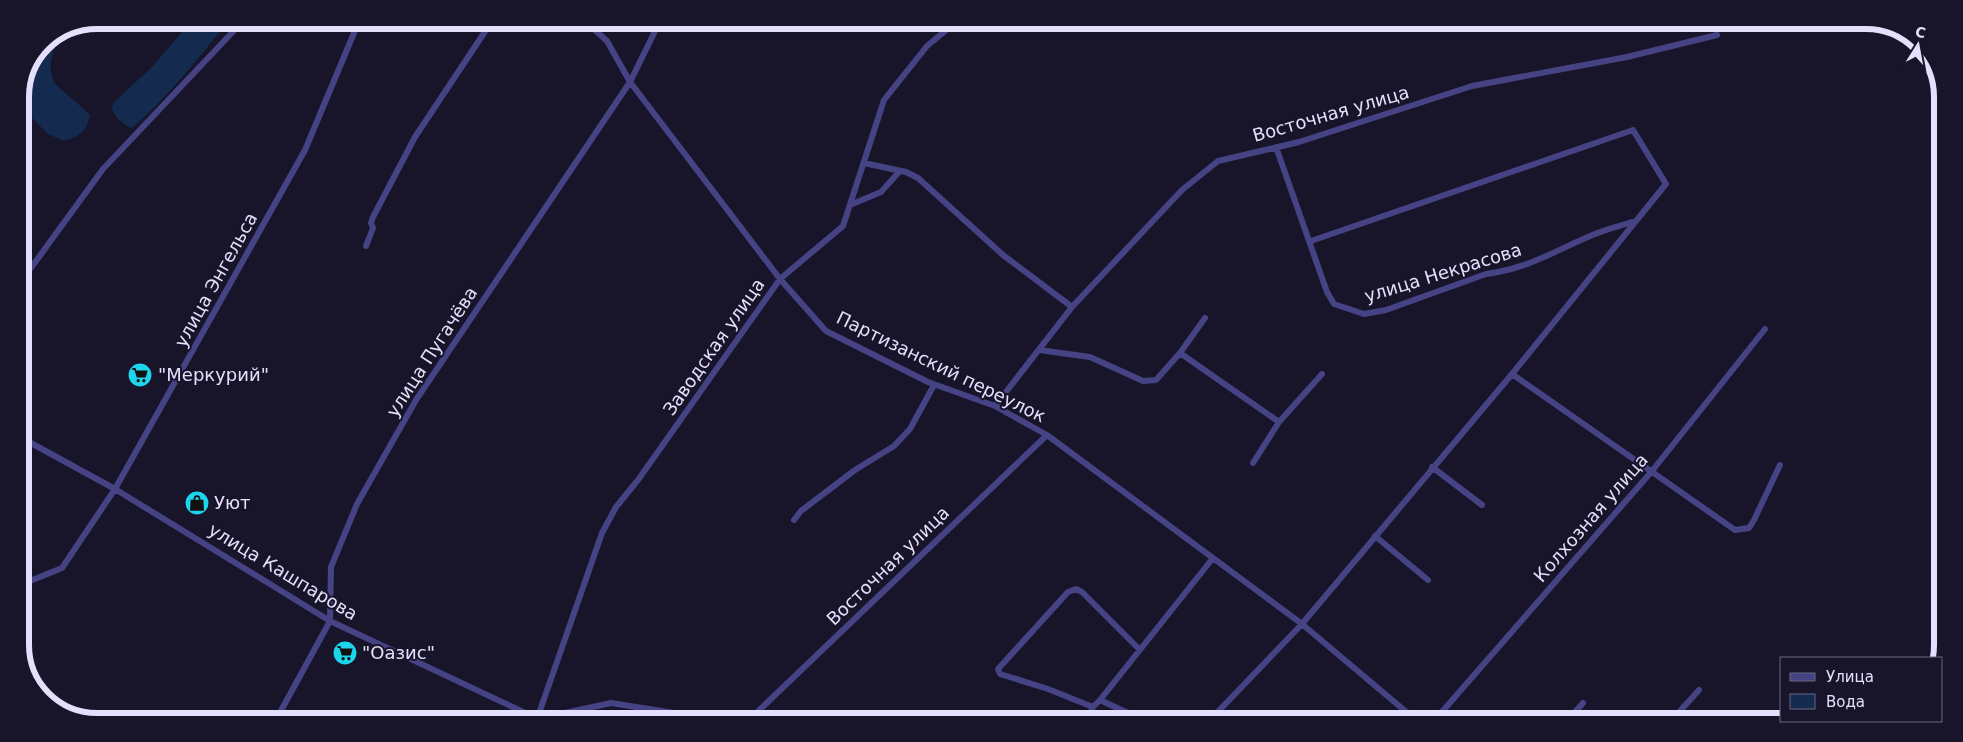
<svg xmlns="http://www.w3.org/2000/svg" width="1963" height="742" viewBox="0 0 1963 742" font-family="'DejaVu Sans',sans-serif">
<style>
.water{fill:#142a4e}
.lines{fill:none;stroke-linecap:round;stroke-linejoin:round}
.minor{stroke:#464385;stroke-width:6}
.labels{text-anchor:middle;stroke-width:4;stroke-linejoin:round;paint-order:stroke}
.street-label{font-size:18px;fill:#e4e0fc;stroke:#18142a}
.poi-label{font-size:18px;fill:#e4e0fc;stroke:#18142a;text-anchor:start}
.rim{fill:none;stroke:#e4e0fc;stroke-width:6}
</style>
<rect width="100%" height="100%" fill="#18142a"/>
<path class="water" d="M192,20H229C199,58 168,97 132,128C122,124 116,118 112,109L113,103L152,67Z
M70,31C54,40 45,66 55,83C59,89 83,107 90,115C87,132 79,136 64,141L48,134L20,106V92L43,42Z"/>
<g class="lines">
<path class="minor" d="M585,21L607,41L630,82L780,279L826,331L928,382L995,406L1047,435L1302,624L1417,721
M1276,147L1327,292L1334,304L1364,314L1386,310L1486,274C1528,269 1558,249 1595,234C1606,229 1620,226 1632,222
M864,163L906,172L918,178L1003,255L1072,307
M850,205L881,192L899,172
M366,246L373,228L371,223L373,217L415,137L492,21
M20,283L103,169L244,20
M1039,350L1090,357L1143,381L1156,380L1180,353L1279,422
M1180,353L1205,318
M1512,374L1735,530L1749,528L1754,520L1780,465
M995,406L1072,307L1182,190L1218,161L1299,142L1472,86L1627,57L1717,35
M20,437L115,489L330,621L538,719
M1253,463L1279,422L1322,374
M1432,467L1482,505
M794,520L801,511L855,470L894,446L910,429L934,385
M1375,536L1428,580
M20,579L30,581L62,568L115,489L305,150L359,21
M1093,707L1048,689L1000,674L998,669L1068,592L1076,589L1082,592L1139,649
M277,718L330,621L331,567L357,504L416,400L630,82L660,21
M537,719L602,533L616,507L638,480L780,279L843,226L884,100L927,46L956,22
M537,719L611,703L712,719
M750,719L1047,435
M1086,720L1093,707L1100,700
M1143,720L1100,700L1213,558
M1210,720L1302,624L1512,374L1666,184L1633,130L1311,241
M1434,721L1652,471L1765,329
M1567,721L1583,703
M1842,721L1844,722
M1670,722L1699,690
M1791,722L1792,721"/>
</g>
<defs>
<symbol id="supermarket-disc" viewBox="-11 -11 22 22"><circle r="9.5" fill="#1dd4eb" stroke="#18142a"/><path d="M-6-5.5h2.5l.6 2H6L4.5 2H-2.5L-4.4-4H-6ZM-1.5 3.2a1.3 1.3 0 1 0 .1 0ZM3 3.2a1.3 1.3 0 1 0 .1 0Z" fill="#111"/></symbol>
<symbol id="shop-disc" viewBox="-11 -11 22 22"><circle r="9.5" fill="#1dd4eb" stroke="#18142a"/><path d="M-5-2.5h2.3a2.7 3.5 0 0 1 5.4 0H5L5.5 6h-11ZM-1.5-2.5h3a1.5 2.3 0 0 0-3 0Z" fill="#111"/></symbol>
</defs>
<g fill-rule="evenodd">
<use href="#supermarket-disc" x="126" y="361" width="28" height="28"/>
<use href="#shop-disc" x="183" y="489" width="28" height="28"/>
<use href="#supermarket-disc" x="331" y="639" width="28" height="28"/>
</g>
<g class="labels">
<g class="street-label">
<text transform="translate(1331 114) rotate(-16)" y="6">Восточная улица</text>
<text transform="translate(1443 273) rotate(-17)" y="6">улица Некрасова</text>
<text transform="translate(216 280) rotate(-61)" y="6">улица Энгельса</text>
<text transform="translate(714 347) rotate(-55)" y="6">Заводская улица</text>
<text transform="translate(432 352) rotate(-57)" y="6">улица Пугачёва</text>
<text transform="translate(941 367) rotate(26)" y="6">Партизанский переулок</text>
<text transform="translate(1591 518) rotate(-49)" y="6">Колхозная улица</text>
<text transform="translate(888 566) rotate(-44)" y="6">Восточная улица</text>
<text transform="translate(283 572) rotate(31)" y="6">улица Кашпарова</text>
</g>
<g class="poi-label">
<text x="158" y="381">"Меркурий"</text>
<text x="214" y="509">Уют</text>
<text x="362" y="659">"Оазис"</text>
</g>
</g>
<path d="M0 0H1963V742H0ZM97 29H1866A68 68 0 0 1 1934 97V645A68 68 0 0 1 1866 713H97A68 68 0 0 1 29 645V97A68 68 0 0 1 97 29Z" fill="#18142a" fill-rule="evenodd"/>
<path class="rim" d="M97 29H1866A68 68 0 0 1 1934 97V645A68 68 0 0 1 1866 713H97A68 68 0 0 1 29 645V97A68 68 0 0 1 97 29Z"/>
<rect x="1780" y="657" width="162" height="65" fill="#18142a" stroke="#6a667e"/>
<rect x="1790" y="673" width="25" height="8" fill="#464385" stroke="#6a667e"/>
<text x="1826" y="682" font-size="15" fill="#e4e0fc">Улица</text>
<rect x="1790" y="694" width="25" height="15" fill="#142a4e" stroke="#6a667e"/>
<text x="1826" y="707" font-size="15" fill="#e4e0fc">Вода</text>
<g transform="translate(1918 45) rotate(11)" stroke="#18142a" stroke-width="4" paint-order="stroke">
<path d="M0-4L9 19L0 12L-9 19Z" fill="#e4e0fc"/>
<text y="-8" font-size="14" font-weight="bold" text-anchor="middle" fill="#e4e0fc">С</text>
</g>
</svg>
